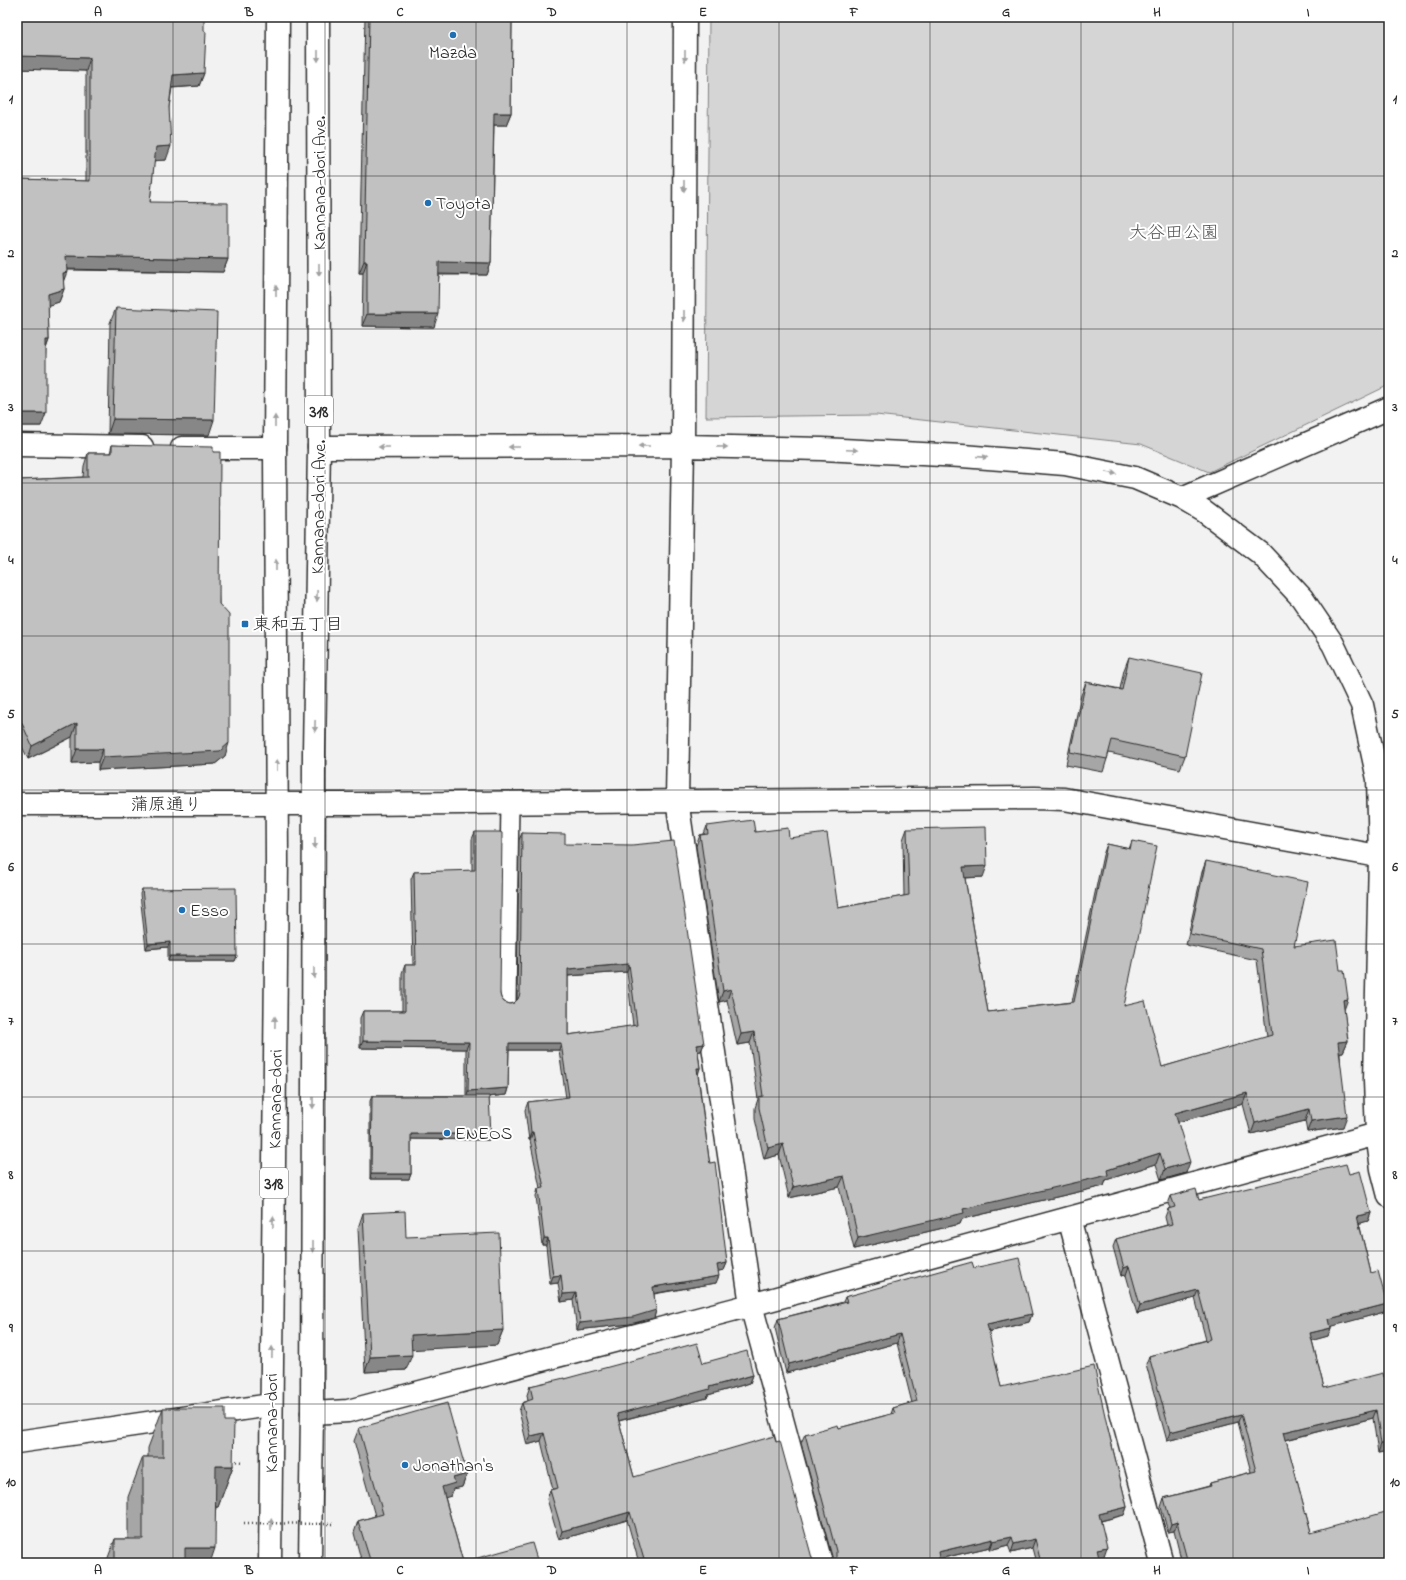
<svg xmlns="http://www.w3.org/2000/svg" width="1406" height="1580" viewBox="0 0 1406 1580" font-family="'Indie Flower','Klee One',sans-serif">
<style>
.green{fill:#d5d5d5;stroke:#808080}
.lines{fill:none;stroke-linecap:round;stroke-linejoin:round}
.service-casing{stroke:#2b2b2b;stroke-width:20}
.minor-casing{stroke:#2b2b2b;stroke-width:25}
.tertiary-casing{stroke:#2b2b2b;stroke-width:25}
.primary-casing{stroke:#2b2b2b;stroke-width:25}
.path{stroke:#2b2b2b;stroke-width:2.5;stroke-dasharray:1 3;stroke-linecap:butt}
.service{stroke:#fff;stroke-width:17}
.minor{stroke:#fff;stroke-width:22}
.tertiary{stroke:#fff;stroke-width:22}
.primary{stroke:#fff;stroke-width:22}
.path-bridge{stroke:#2b2b2b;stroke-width:2.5;stroke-dasharray:1 3;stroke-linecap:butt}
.wall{fill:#a6a6a6;stroke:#2b2b2b;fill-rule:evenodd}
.shaded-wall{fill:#878787;stroke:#2b2b2b}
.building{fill:#c1c1c1;stroke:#2b2b2b;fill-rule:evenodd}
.oneway{fill:#a0a0a0}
.grid{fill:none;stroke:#2b2b2b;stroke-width:1;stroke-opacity:0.55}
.poi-dot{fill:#1f6fb2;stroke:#fff;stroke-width:1.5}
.labels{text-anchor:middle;stroke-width:4;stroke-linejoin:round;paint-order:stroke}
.shield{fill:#fff;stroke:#6b6b6b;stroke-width:1}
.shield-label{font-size:17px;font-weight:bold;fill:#2b2b2b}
.poi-label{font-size:18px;fill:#2b2b2b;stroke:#fff;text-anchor:start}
.street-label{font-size:18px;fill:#2b2b2b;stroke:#fff}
.park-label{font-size:18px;fill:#565656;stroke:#fff}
.neatline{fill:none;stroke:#2b2b2b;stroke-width:1.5}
.grid-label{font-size:13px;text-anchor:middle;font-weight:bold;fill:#2b2b2b}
</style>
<rect width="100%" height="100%" fill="#f2f2f2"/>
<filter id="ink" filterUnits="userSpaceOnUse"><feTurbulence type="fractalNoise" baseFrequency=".025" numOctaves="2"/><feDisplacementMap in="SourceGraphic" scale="8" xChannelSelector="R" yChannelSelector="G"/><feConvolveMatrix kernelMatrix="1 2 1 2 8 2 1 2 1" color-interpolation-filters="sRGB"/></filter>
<g filter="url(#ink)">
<path class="green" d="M709,17H1389V385L1209,472L1141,444L876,415L706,417Z"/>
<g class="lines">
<defs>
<path id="service" d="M507,1001L510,803"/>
<path id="minor" d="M685,17L683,446L677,800L751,1305L821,1563
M17,445L142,447
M319,447L683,446L822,449L962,456L1065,464L1135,478L1182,498L1204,511L1260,553L1302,598L1333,644L1362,705L1378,779L1380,857L1375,1080L1377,1134L1382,1169L1389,1196
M182,448H275
M1182,498L1389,408
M1069,1218L1162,1563
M312,1413L348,1411L751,1305L1377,1134
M17,1442L271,1405"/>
<path id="tertiary" d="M17,804H357L1035,798L1064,799L1389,858"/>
<path id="primary" d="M270,1563L277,862L275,448L278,17
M310,1563L312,1413L314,752L319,447L318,17"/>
</defs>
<use href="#service" class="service-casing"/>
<use href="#minor" class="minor-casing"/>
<use href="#tertiary" class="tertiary-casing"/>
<use href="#primary" class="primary-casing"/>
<path class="path" d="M232,1461L243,1462"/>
<use href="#service" class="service"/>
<use href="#minor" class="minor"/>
<use href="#tertiary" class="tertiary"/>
<use href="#primary" class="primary"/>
<path class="path-bridge" d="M244,1523L334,1524"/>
</g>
<path class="wall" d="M17,17L204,73L199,86L172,88L169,107L166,160H154L150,202L228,259L223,272L67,270L63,281L64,289L59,302L48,305L49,340L46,349L41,426H17V179L86,181V71L17,69Z
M365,17H512L511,113L506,125H494L491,263L487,275H439L434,327L362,326L363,273H359Z
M116,308L209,435L108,434L110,323Z
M17,443L20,480L83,477L84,466L88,453H110L112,445L213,452L225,756L215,764L98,770V762L72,763V737L28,759L17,736Z
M1129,657L1185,756L1180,769L1109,753L1107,759L1103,772L1066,765L1081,695L1086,682L1120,689L1124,670Z
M707,826L755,832L789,838L838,908L904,896L903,840L907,829L983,877L965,878L988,1012L1072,1002L1103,855L1107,844L1129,849L1132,841L1124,1006L1162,1067L1267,1037L1257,960L1186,945L1202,872L1206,861L1294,946L1344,1010L1348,1041L1343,1052H1340L1343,1127L1307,1132L1305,1121L1251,1134L1243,1104L1178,1122L1186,1173L1161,1180L1156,1164L1106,1180L1104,1186L962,1219L960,1224L854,1249L839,1187L789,1198L779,1155L764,1159L755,1119V1108L758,1099L750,1043L737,1045L727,1000L719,1002L696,846L700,835L704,834Z
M475,832L500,994L501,998L504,1002L510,1004L514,1003L517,1000L519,840L522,833L565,844L704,1044L701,1051H698L700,1068L698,1073L709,1159L727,1263L724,1270L718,1271L716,1283L654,1294L656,1310L654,1318L630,1324L577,1330L573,1300L561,1302L558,1283L550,1284L546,1245H542L536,1196L538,1189L540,1188L530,1140H529L525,1110L528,1102L566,1098L559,1050H509L508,1088L506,1095L489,1097V1140L411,1139V1174L409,1179H370V1101L372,1096H466V1049L360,1048V1018L363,1011H402V973L405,965H413L411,879L414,872L472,871V839ZM627,972L633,1026L568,1035V976Z
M142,889L237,956L235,961H168V947L146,949L140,894Z
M1349,1174L1371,1213L1368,1221L1359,1223L1371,1273L1387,1304L1384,1312L1331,1326V1328L1328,1336L1312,1340L1324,1388L1389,1376V1451L1378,1453L1373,1418L1286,1440L1311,1533L1389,1563H1182L1174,1531L1168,1532L1161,1507L1164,1498L1209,1486L1210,1483L1251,1472L1238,1422L1167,1441L1146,1364L1149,1356L1206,1340L1195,1298L1137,1314L1126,1275L1121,1276L1113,1247L1116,1239L1167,1225L1165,1217L1168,1209L1170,1208L1168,1204L1171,1196L1199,1200Z
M363,1213L406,1237L503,1330L497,1345L411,1349L406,1370L365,1372L358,1228Z
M974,1268L1032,1314L1029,1322L988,1332L1001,1387L1107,1425L1127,1507L1124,1515L1101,1521L1104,1556L1098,1557L1100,1563H1036L1032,1548L1011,1553L1008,1545L990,1550V1547L939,1559L833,1563V1560L801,1443L805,1434L839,1428L891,1414L893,1408L912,1403L897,1343L786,1373L775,1328L778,1319L843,1302L845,1297Z
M703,1363L753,1375L750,1383L708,1395L707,1398L619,1421L634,1477L812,1558L815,1563H639L627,1520L559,1540L547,1499L550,1490H553L541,1441L527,1445L519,1411L522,1403L528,1401L527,1395L530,1386L564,1379Z
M163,1408L225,1421L233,1466L218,1507H216L210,1563H106L115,1539H128V1497L143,1457H148V1448Z
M359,1428L467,1474L462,1487L453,1489L451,1496L445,1497L463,1562L538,1563H362L354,1533L358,1521L375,1516L354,1441Z"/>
<path class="shaded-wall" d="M17,56L90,58L86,71L17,69Z
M204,73L199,86L168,88L173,75Z
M494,113H511L506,125H490Z
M171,146L166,160L151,161L156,147Z
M66,256L228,259L223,272L61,269Z
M364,261H367L363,273H359Z
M439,262L491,263L487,275L434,274Z
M67,272L62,285L63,273Z
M64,289L59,302L43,307L48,294Z
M367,314H438L434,327L362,326Z
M46,340H49L44,353Z
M19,413H46L41,426H17V418Z
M113,419L214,420L209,435L108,434Z
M77,723L72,737L28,759L32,746Z
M229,743L225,756L215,764L98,770L103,757Z
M77,749H103L98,762L72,763Z
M987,866L983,877L959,878L963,867Z
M170,942L168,947L146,949L148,944Z
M170,956H237L235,961H168Z
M629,964L627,972L566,976L568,969Z
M731,989L727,1000L719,1002L723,991Z
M1348,999L1344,1010L1343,1000Z
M754,1032L750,1043L737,1045L741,1034Z
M363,1041L469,1042L466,1049L360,1048Z
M1348,1041L1343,1052L1334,1053L1338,1042Z
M509,1043H561L559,1050H506Z
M704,1044L701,1051L694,1052L697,1045Z
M697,1068H700L698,1075Z
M508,1088L506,1095L466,1099L468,1091Z
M1247,1093L1243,1104L1171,1124L1175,1113Z
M1309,1109L1305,1121L1251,1134L1255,1123Z
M1347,1116L1343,1127L1307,1132L1311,1121Z
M531,1132H533L530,1140H529Z
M411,1134H491L489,1140L410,1139Z
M783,1144L779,1155L764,1159L768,1148Z
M1160,1153L1156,1164L1106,1180L1104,1186L962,1219L960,1224L854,1249L858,1238L963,1209L1107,1170Z
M1190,1162L1186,1173L1161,1180L1165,1169Z
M371,1174H411L409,1179H370Z
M844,1176L839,1187L789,1198L793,1187Z
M1371,1213L1368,1221L1354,1225L1357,1216Z
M544,1238H548L546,1245H542Z
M727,1263L724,1270L714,1272L717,1265Z
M1129,1266L1126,1275L1121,1276L1124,1268Z
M561,1275L558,1283L550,1284L553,1276Z
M719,1276L716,1283L651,1294L653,1287Z
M1198,1290L1195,1298L1137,1314L1140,1305Z
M576,1293L573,1300L561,1302L563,1294Z
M1387,1304L1384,1312L1326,1328L1329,1319Z
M656,1310L654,1318L630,1324L577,1330L580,1323Z
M1032,1314L1029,1322L983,1333L987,1324Z
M1331,1328L1328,1336L1307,1342L1310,1333Z
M503,1330L497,1345L406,1350L411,1335Z
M900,1334L897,1343L786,1373L789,1364Z
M412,1355L406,1370L365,1372L370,1357Z
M753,1375L750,1383L708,1395L707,1398L614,1422L617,1414L709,1387Z
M1376,1410L1373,1418L1281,1441L1284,1432Z
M1241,1414L1238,1422L1167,1441L1170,1432Z
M544,1433L541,1441L527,1445L531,1436Z
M1389,1443V1451L1378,1453L1381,1444Z
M216,1466H233L218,1507H201Z
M467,1474L462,1487L453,1489L451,1496L438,1500L442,1487L453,1478Z
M1127,1507L1124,1515L1096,1522L1099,1514Z
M630,1512L627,1520L559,1540L562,1531Z
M1177,1522L1174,1531L1168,1532L1171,1524Z
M1012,1537L1008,1545L990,1550L993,1541Z
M993,1539L990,1547L934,1560L938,1552Z
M1035,1539L1032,1548L1011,1553L1014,1544Z
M1107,1547L1104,1556L1093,1558L1097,1549Z
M185,1548H215L210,1563H180Z"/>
<path class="building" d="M17,17H204V31L206,32L204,73L173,75L169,107L171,146L156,147L150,202L228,203V259L66,256L67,272L63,273L64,289L48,294L49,340H46V413H19V420L17,421V179L90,181V58L17,56Z
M369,17H512L511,113H494L491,263L439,262L438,314H367V261H364Z
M116,308L217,312L214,420L113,419Z
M17,443L19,444L20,480L88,477V453H112V445L213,447V452H220L219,604L229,615V743L220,751L103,757V749H77V723L32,746L17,712Z
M1129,657L1202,673L1185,756L1112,740L1107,759L1070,752L1086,682L1122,690Z
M753,820L755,832L788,828L789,838L827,833L838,908L909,895L907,829L986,827L987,866L963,867L988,1012L1074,1002L1107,844L1130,849L1132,841L1157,846L1124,1006L1145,1001L1162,1067L1272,1035L1261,949L1190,934L1206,861L1308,882L1294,946L1336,940L1340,970H1344L1348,999L1343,1000L1348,1041L1338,1042L1347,1116L1311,1121L1309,1109L1255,1123L1247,1093L1175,1113L1190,1162L1165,1169L1160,1153L1107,1170L1108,1175L963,1209L964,1213L858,1238L844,1176L793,1187L783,1144L768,1148L759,1108V1097L763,1096L754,1032L741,1034L731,989L723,991L700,835L708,834L707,826Z
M475,832H500L502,833L500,994L501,998L504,1002L510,1004L514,1003L518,999L520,994L522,833L565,834V844L632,845L674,841L704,1044L697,1045L700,1068H697L709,1159L710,1163L715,1162L727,1263L717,1265L719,1276L653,1287L656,1310L633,1317L580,1323L576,1293L563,1294L561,1275L553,1276L548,1238H544L538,1189L544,1188L533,1132H531L528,1102L569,1097L561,1043H509L508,1088L468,1091L469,1042L363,1041V1011H405V965H416L414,872L475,870ZM629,964L637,1025L568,1035V969Z
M236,888L237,956H170V942L148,944L142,889Z
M372,1096H489L491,1134H411V1174H371Z
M1346,1164L1349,1174L1360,1171L1371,1213L1357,1216L1371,1273L1378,1271L1387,1304L1329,1319L1331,1328L1310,1333L1324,1388L1383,1373L1384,1377L1389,1376V1443L1381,1444L1376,1410L1284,1432L1311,1533L1389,1511V1563H1205V1561L1198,1563H1188L1177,1522L1171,1524L1164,1498L1211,1486L1210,1483L1256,1471L1241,1414L1170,1432L1149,1356L1211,1339L1198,1290L1140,1305L1129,1266L1124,1268L1116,1239L1172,1224L1168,1209L1175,1207L1171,1196L1196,1189L1199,1200Z
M405,1211L406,1237L499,1233L503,1330L411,1335L412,1355L370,1357L363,1213Z
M1019,1258L1032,1314L987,1324L1001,1387L1094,1366L1107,1425L1127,1507L1099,1514L1107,1547L1097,1549L1100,1563H1041L1035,1539L1014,1544L1012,1537L993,1541V1539L938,1552L940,1563H833L836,1558V1551L805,1434L838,1425L839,1428L895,1413L893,1408L917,1401L900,1334L789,1364L778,1319L847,1302L845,1297L972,1262L974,1268Z
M697,1343L703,1363L747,1351L753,1375L709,1387L710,1389L617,1414L634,1477L774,1436L776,1442L780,1441L812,1558L815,1563H645L630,1512L562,1531L550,1490L558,1488L544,1433L531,1436L522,1403L533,1399L530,1386L564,1378V1379Z
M447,1403L467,1474L453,1478L455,1483L442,1487L463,1562L532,1543L538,1563H371L358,1521L383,1514L359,1428Z
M163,1408H225V1421H234L233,1466H216L215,1548H185V1563H115V1539H143V1457H163Z"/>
<defs><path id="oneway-solid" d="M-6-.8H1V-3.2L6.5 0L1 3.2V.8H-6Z"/></defs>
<g class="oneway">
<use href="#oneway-solid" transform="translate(318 56) rotate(90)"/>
<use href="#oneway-solid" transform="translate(685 56) rotate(90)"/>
<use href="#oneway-solid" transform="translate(684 186) rotate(90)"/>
<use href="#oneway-solid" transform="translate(319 270) rotate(90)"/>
<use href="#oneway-solid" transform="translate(276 291) rotate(-90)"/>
<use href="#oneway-solid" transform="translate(684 316) rotate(90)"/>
<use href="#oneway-solid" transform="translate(275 421) rotate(-90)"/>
<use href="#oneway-solid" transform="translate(644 446) rotate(180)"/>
<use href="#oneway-solid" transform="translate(384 447) rotate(180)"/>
<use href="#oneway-solid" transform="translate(514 447) rotate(180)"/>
<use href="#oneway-solid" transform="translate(722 447) rotate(1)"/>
<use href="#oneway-solid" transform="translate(852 450) rotate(3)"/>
<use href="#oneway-solid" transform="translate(982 457) rotate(5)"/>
<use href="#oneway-solid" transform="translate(1111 473) rotate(11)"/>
<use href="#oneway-solid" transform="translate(276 565) rotate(-90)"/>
<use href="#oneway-solid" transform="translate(317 596) rotate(91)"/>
<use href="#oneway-solid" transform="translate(315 726) rotate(91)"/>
<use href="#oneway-solid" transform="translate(277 765) rotate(-90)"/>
<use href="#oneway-solid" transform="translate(315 843) rotate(90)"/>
<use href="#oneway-solid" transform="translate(314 973) rotate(90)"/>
<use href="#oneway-solid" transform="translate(275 1022) rotate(-89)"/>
<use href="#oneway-solid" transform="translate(313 1103) rotate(90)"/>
<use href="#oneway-solid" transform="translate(273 1222) rotate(-89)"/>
<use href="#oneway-solid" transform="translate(313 1247) rotate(90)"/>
<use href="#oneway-solid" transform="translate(272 1352) rotate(-89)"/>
<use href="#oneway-solid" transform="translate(271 1524) rotate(-90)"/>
</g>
</g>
<path class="grid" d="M173,17V1563M325,17V1563M476,17V1563M627,17V1563M779,17V1563M930,17V1563M1081,17V1563M1233,17V1563M17,176H1389M17,329H1389M17,483H1389M17,636H1389M17,790H1389M17,944H1389M17,1097H1389M17,1251H1389M17,1404H1389"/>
<g class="poi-dot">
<circle cx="453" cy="35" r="4"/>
<circle cx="428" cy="203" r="4"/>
<rect x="241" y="620" width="8" height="8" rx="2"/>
<circle cx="182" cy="910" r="4"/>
<circle cx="447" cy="1133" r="4"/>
<circle cx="405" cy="1465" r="4"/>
</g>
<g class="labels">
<g class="shield">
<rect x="305" y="396" width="28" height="30" rx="3"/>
<rect x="260" y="1168" width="28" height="30" rx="3"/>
</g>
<g class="shield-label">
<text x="319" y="417">318</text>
<text x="274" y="1189">318</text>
</g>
<g class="poi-label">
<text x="453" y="58" text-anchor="middle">Mazda</text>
<text x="436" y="209">Toyota</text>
<text x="253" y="630">東和五丁目</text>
<text x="190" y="916">Esso</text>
<text x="455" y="1139">ENEOS</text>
<text x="413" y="1471">Jonathan's</text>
</g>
<g class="street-label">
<text transform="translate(319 183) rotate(-90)" y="6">Kannana-dori Ave.</text>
<text transform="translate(318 507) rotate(-89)" y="6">Kannana-dori Ave.</text>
<text x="166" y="810">蒲原通り</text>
<text transform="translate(275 1099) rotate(-89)" y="6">Kannana-dori</text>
<text transform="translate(271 1423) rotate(-90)" y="6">Kannana-dori</text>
</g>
<g class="park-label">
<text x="1174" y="238">大谷田公園</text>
</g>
</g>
<rect width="1406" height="1580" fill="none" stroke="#fff" stroke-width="44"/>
<rect x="22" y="22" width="1362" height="1536" class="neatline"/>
<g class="grid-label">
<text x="98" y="16">A</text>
<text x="249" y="16">B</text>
<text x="400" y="16">C</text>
<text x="552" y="16">D</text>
<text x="703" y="16">E</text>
<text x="854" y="16">F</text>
<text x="1006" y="16">G</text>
<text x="1157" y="16">H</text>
<text x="1308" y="16">I</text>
<text x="11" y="103">1</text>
<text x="1395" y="103">1</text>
<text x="11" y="257">2</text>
<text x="1395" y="257">2</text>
<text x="11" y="411">3</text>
<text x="1395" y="411">3</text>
<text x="11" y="564">4</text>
<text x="1395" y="564">4</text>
<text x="11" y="718">5</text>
<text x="1395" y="718">5</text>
<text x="11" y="871">6</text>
<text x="1395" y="871">6</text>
<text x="11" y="1025">7</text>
<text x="1395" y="1025">7</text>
<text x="11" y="1179">8</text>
<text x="1395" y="1179">8</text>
<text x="11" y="1332">9</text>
<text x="1395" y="1332">9</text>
<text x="11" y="1486">10</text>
<text x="1395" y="1486">10</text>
<text x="98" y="1574">A</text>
<text x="249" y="1574">B</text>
<text x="400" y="1574">C</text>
<text x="552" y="1574">D</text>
<text x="703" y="1574">E</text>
<text x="854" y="1574">F</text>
<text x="1006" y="1574">G</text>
<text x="1157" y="1574">H</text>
<text x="1308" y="1574">I</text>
</g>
</svg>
